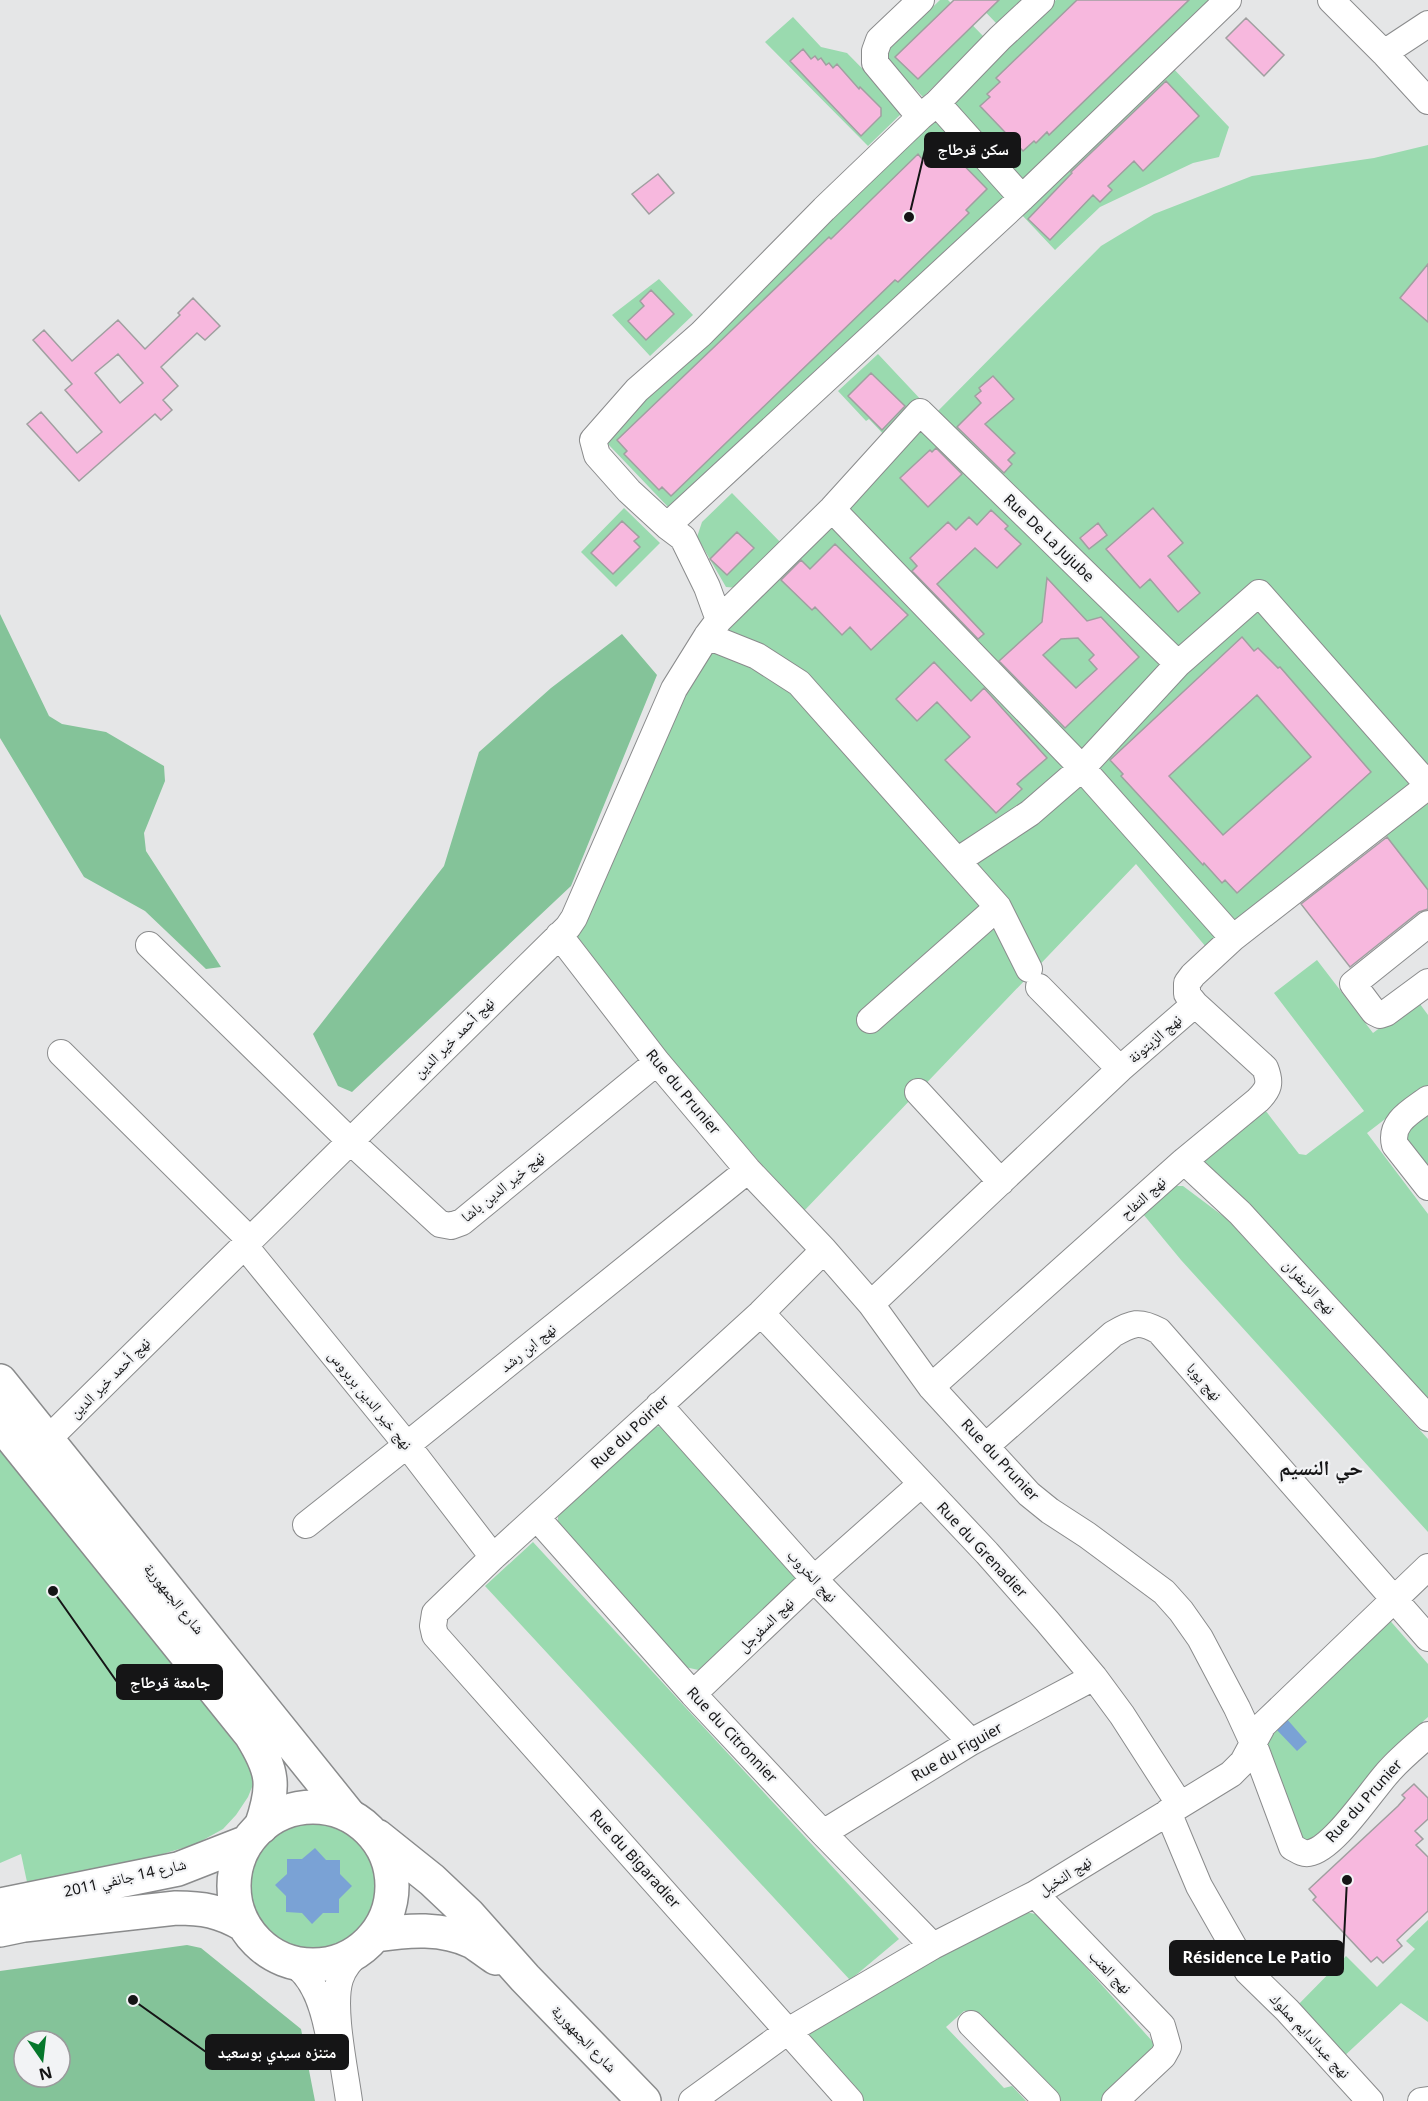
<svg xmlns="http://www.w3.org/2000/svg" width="1428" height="2101" viewBox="0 0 1428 2101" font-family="'Noto Sans','Noto Naskh Arabic',sans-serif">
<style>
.green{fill:#9adaaf}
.forest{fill:#84c399;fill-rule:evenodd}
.water{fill:#7aa2d5}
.building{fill:#f7b8de;stroke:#a09fa0;stroke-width:1.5;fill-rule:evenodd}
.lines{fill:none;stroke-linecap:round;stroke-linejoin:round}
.minor-casing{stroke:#8a8b8c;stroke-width:28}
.major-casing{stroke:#8a8b8c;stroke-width:36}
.highway-casing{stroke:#8a8b8c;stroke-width:36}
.minor{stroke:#fff;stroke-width:26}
.major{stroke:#fff;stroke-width:33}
.highway{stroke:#fff;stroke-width:33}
.labels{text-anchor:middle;stroke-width:4.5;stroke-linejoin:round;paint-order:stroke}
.street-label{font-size:15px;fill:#151516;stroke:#f2f3f5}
.district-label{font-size:21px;font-weight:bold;fill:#151516;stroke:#f2f3f5}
.leader{fill:none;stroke:#151516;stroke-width:2}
.callout-dot{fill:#151516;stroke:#f2f3f5;stroke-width:2}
.callout{fill:#151516;stroke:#151516;stroke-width:2}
.callout-label{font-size:16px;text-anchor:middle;font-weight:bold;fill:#fff}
</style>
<rect width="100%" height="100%" fill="#e5e6e7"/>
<path class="green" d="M940,0H948L984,37L923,97L882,56Z
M974,0H1022L997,24Z
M1056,0H1210L680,512L670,509L607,443L609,434Z
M793,17L821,47L847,53L904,111L868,146L765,42Z
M1171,66L1229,127L1219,157L1193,163L1100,207L1055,250L1021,214Z
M1428,145V774L1206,947L1136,864L803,1212L666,1055L575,939L686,692L722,634L770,581L1101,246L1154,214L1252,176L1374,158Z
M659,279L693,315L650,356L612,315Z
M878,354L924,403L887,438L869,419L866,421L838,391Z
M732,493L784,546L738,588L726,587L697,537L702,522Z
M624,508L660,543L616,587L581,552Z
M1428,800V890L1383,832Z
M1317,960L1373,1033L1417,1000L1428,1015V1086L1367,1133L1428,1214V1405L1195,1168L1262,1106L1299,1154L1306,1155L1364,1111L1274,993Z
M1428,1112V1177L1402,1142L1406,1129Z
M1173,1186H1183L1227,1219L1428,1439V1532L1181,1260L1143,1214Z
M650,1426L669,1427L798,1573L796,1587L703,1671L685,1667L557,1527L559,1509Z
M0,1445L248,1760L254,1782L248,1797L236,1815L223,1829L196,1844L146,1859L27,1882L21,1854L0,1863Z
M533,1542L899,1939L850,1980L485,1586Z
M1386,1616L1428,1664V1717L1381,1759L1341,1815L1302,1846L1258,1740Z
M249 1887a64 64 0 1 1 128 0a64 64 0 1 1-128 0Z
M1018,1910L1039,1915L1161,2051L1105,2101H1055L968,2011H964L946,2027L1004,2088L1012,2086L1026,2101H855L807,2048L810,2032Z
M1428,1920V2022L1401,2003L1340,2060L1292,2011L1346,1956L1377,1987L1415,1949L1406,1941Z"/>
<path class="forest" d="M0,614L49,716L62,724L106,732L164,766L165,781L144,833L146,851L221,967L206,969L145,911L84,877L0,738Z
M622,634L657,675L571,886L352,1092L338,1086L313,1034L444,866L479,752L551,688Z
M187,1945L201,1948L301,2029L315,2101H0V1971ZM24,2041H60V2077H24Z"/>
<path class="water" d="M1286,1718L1307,1742L1297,1751L1275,1728Z
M315,1848L326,1860H340V1874L352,1886L339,1899V1913H323L312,1924L302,1913L286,1912V1896L275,1885L287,1874V1859H302Z"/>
<path class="building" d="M954,0H999L918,79L895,57Z
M1077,0H1189L1049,135L1047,132L1036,143L1034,141L1023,151L980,106L990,97L987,94L1000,82L996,78Z
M1246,18L1284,55L1264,76L1226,38Z
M803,49L811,59L815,56L818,60L821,58L826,65L829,63L833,68L837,64L859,89L860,87L881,108V116L861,136L790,61Z
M1166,81L1199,116L1143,171L1134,161L1108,186L1112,190L1100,202L1093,195L1050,240L1028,219L1072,173L1071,172Z
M940,141L987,189L966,210L969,213L898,282L895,280L671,496L662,487L659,490L624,454L627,451L617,440L829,237L831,239L918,154L922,159Z
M658,174L674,193L649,214L632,194Z
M1428,264V322L1400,298Z
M651,290L674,314L646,340L628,321L644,306L640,301Z
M193,298L220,326L205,340L197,333L161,367L178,386L163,400L172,410L161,420L155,414L79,481L27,424L41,412L77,453L102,432L65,390L72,384L33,340L44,330L72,361L118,320L145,349L180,315L178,313ZM118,354L143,383L120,403L95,373Z
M871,373L905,406L882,430L848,396Z
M993,376L1014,399L985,424L1015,453L1008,460L1012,464L1004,473L957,427L981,403L975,396L981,391L979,388Z
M936,448L962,474L928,507L900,478L930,450L932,452Z
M1153,508L1183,543L1168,556L1200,593L1178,612L1150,579L1140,588L1106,549Z
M991,510L1008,526L1005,529L1021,544L997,568L975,548L937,584L984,634L978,639L912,571L917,566L910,558L948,522L956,530L969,517L977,525Z
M622,521L639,537L634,541L640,547L613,574L591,553Z
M1098,523L1107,535L1089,549L1080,538Z
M737,532L754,548L727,575L710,559Z
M835,544L908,615L871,650L850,627L842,635L815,607L812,610L781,580L801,560L810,569Z
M1047,578L1087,621L1101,617L1139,657L1065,728L999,661L1042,622ZM1078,638L1094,655L1089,660L1097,669L1076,688L1043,655L1061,639Z
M1242,637L1254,651L1258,648L1278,668L1280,667L1371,772L1237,893L1225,880L1222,883L1204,863L1203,865L1121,776L1123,774L1110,760ZM1257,695L1311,757L1223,835L1169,776Z
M934,662L971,701L984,688L1047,758L1017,784L1022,789L996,813L945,760L970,737L937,702L917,721L896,699Z
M1387,837L1428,890V909L1419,912L1350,967L1301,904Z
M1414,1784L1428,1798V1819L1415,1831L1423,1839L1416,1845L1428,1857V1911L1397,1940L1402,1946L1383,1963L1377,1957L1371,1962L1313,1900L1316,1897L1309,1889L1398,1806L1405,1798L1402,1795Z"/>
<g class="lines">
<defs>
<path id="minor" d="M1331,0L1384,53L1428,101
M1384,53L1428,24
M937,103L1022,198
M920,117L875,63V51L879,40L921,0
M832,509L1082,768L1233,938
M667,526L1022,198L1228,0
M719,620L707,587L683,538L667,526L629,491L597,455L593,440L637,390L701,334L824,209L920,117L937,103L1000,38L1041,0
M707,636L757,656L799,683L998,907L1029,969
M957,861L1030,813L1082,768L1178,664L1259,593L1428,785
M1428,924L1353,984L1374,1012L1380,1015L1386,1013L1428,982
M559,935L657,1062L748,1170L824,1250L871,1304L931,1387L1029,1494L1050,1511L1087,1535L1164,1592L1181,1611L1200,1638L1237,1708L1254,1745L1292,1847C1298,1850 1302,1854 1309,1853C1334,1849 1372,1789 1390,1770C1402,1757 1415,1746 1428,1735
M149,945L350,1141L440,1224L451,1226L462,1222L657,1062
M1039,987L1120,1069
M870,1020L998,907
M61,1053L250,1240
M918,1092L1001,1182
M1428,1099C1412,1111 1389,1122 1395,1145L1428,1187
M1184,1161L1240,1213L1428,1418
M244,1245L407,1445L493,1557
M824,1250L761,1313L493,1557L435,1613L433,1626L435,1635L850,2101
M871,1304L1120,1069L1195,1004L1187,994V983L1193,975L1233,938L1428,786
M761,1313L987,1553L1047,1621L1094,1677L1122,1715L1180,1805
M931,1387L1184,1161L1258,1100C1269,1089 1271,1083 1265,1068L1195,1004
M659,1405L814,1579L971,1742
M47,1440L568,927L574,918L674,689L707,636L719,620L832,509L920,412L1178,664
M986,1446L1113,1334C1132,1323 1139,1320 1159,1331L1428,1638
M537,1518L693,1694L823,1833L933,1946
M306,1525L407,1445L748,1170
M693,1694L814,1579L920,1485
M1168,1812L1199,1886L1248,1972L1287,2010L1370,2101
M823,1833L971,1742L1094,1677
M1035,1894L1162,2026L1168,2047L1163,2056L1115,2101
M290,1962C315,1975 324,2010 329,2036
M971,2024L1047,2101
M349,2101C345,2070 331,2007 340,1979C344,1966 353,1958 362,1949
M692,2101L788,2031L933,1946L1035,1894L1231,1774L1243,1762L1263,1725L1428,1567
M1421,2101L1428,2100"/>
<path id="major" d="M234 1886a79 79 0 1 1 158 0a79 79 0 1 1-158 0Z
M377,1836L432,1880L468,1914L525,1978L644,2101
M0,1905L178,1869L247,1842
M0,1930L24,1925L176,1908C203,1908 220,1911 244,1925
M376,1935C408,1930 443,1927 473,1942C481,1947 488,1953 496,1958"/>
<path id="highway" d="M0,1381L349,1815
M0,1423L251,1735C274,1772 275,1786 261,1827"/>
</defs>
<use href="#minor" class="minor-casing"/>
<use href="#major" class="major-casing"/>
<use href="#highway" class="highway-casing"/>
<use href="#minor" class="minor"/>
<use href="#major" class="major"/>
<use href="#highway" class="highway"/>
</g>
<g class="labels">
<g class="street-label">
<text transform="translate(1049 538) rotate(44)" y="5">Rue De La Jujube</text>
<text transform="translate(454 1038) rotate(-45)" y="5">نهج أحمد خير الدين</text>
<text transform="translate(1155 1039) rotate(-41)" y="5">نهج الزيتونة</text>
<text transform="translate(683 1092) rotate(50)" y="5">Rue du Prunier</text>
<text transform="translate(503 1187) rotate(-39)" y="5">نهج خير الدين باشا</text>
<text transform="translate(1143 1198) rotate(-42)" y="5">نهج التفاح</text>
<text transform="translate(1309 1287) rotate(47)" y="5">نهج الزعفران</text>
<text transform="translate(528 1348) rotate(-39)" y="5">نهج ابن رشد</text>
<text transform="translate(110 1378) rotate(-45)" y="5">نهج أحمد خير الدين</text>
<text transform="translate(1204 1382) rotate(49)" y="5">نهج يوبا</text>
<text transform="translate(370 1400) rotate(51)" y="5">نهج خير الدين بربروس</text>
<text transform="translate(630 1432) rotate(-43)" y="5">Rue du Poirier</text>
<text transform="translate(1000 1460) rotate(47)" y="5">Rue du Prunier</text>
<text transform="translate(982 1550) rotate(47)" y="5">Rue du Grenadier</text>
<text transform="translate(812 1576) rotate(47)" y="5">نهج الخروب</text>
<text transform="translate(174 1599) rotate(51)" y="5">شارع الجمهورية</text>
<text transform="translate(766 1625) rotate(-44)" y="5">نهج السفرجل</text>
<text transform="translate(732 1735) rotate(47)" y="5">Rue du Citronnier</text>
<text transform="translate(957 1752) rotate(-30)" y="5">Rue du Figuier</text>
<text transform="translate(1364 1801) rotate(-48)" y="5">Rue du Prunier</text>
<text transform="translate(635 1859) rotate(48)" y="5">Rue du Bigaradier</text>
<text transform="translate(1065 1876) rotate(-32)" y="5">نهج النخيل</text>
<text transform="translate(125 1878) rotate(-13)" y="5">شارع 14 جانفي 2011</text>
<text transform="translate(1110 1972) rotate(46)" y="5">نهج العنب</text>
<text transform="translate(1310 2036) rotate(47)" y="5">نهج عبدالدايم مملوك</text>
<text transform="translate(584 2039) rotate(46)" y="5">شارع الجمهورية</text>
</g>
<g class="district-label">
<text x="1321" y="1475">حي النسيم</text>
</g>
</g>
<path class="leader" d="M909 217L925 150M53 1591L117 1682M1347 1880L1343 1958M133 2000L206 2052"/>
<g class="callout-dot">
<circle cx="909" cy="217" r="6"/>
<circle cx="53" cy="1591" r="6"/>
<circle cx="1347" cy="1880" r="6"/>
<circle cx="133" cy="2000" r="6"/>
</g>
<g class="callout">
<rect x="925" y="133" width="95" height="34" rx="6"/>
<rect x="117" y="1665" width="105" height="34" rx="6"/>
<rect x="1170" y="1941" width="173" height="34" rx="6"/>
<rect x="206" y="2035" width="142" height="34" rx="6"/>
</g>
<g class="callout-label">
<text x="973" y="155">سكن قرطاج</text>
<text x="170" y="1688">جامعة قرطاج</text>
<text x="1257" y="1963">Résidence Le Patio</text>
<text x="277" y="2058">متنزه سيدي بوسعيد</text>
</g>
<g transform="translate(42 2059) rotate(166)"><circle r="28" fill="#f2f3f5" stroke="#9a9a9c" stroke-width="1.5"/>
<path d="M0-4.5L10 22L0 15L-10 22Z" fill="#06772c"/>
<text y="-9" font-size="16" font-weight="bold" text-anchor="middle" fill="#151516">N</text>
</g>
</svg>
